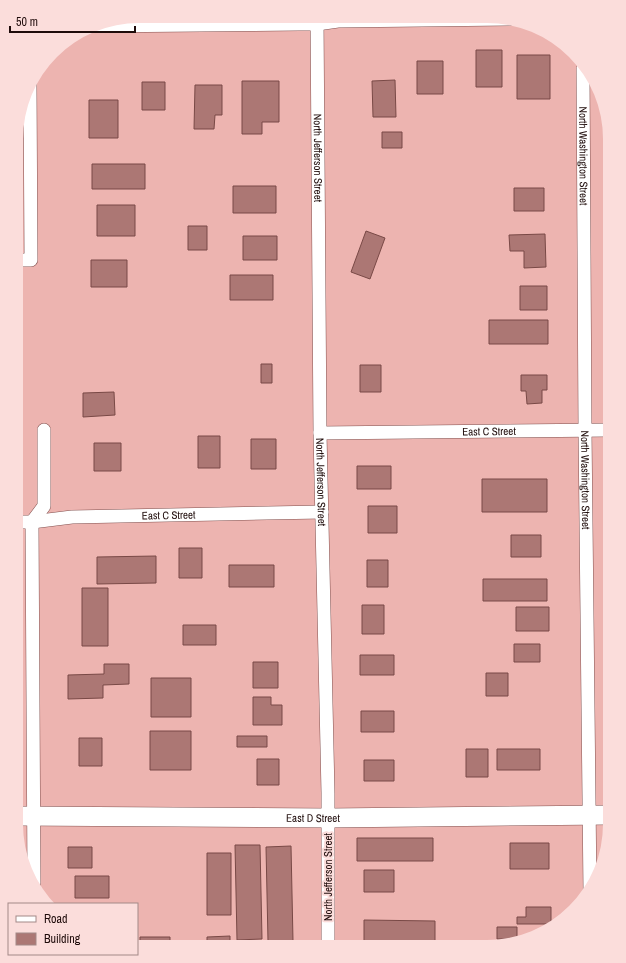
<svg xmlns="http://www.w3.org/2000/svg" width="626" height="963" viewBox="0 0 626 963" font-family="'Archivo Narrow',sans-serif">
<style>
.building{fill:#ac7774;stroke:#794946}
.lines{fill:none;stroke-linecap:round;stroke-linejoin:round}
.street-casing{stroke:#82504e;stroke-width:14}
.secondary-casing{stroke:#82504e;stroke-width:20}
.street{stroke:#fff;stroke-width:13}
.secondary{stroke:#fff;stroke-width:19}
.labels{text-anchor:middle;stroke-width:4;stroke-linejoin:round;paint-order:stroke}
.street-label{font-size:11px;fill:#1e0b0a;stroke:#fbdddb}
</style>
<rect width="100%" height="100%" fill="#edb4b0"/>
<path class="building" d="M476,50H502V87H476Z
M517,55H550V99H517Z
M417,61H443V94H417Z
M395,80L396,117H373L372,81Z
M242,81H279V122H262V134H242Z
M142,82H165V110H142Z
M195,85H222V115H215L214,129H194Z
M89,100H118V138H89Z
M382,132H402V148H382Z
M92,164H145V189H92Z
M233,186H276V213H233Z
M514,188H544V211H514Z
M97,205H135V236H97Z
M188,226H207V250H188Z
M366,231L385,238L370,279L351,272Z
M545,234L546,267L524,268V251H510L509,235Z
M243,236H277V260H243Z
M91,260H127V287H91Z
M230,275H273V300H230Z
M520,286H547V310H520Z
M489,320H548V344H489Z
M261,364H272V383H261Z
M360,365H381V392H360Z
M521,375H547V390H542V403L527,404L526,391H521Z
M114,392L115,415L83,417V393Z
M198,436H220V468H198Z
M251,439H276V469H251Z
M94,443H121V471H94Z
M357,466H391V489H357Z
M482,479H547V512H482Z
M368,506H397V533H368Z
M511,535H541V557H511Z
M179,548H202V578H179Z
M156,556V583L97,584V557Z
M367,560H388V587H367Z
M229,565H274V587H229Z
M483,579H547V601H483Z
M82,588H108V646H82Z
M362,605H384V634H362Z
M516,607H549V631H516Z
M183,625H216V645H183Z
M514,644H540V662H514Z
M360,655H394V675H360Z
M253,662H278V688H253Z
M104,664H129V684L103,685V698L68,699V675L104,674Z
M486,673H508V696H486Z
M151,678H191V717H151Z
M253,697H271V705H282V725H253Z
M361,711H394V732H361Z
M150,731H191V770H150Z
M237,736H267V747H237Z
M79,738H102V766H79Z
M466,749H488V777H466Z
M497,749H540V770H497Z
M257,759H279V785H257Z
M364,760H394V781H364Z
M357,838H433V861H357Z
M510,843H549V869H510Z
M235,845H260L262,939L237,940Z
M291,846L293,941H268L266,847Z
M68,847H92V868H68Z
M207,853H231V915H207Z
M364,870H394V892H364Z
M75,876H109V898H75Z
M526,907H551V924H517V917H526Z
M364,920L435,921V947H364Z
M497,927H517V939H497Z
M531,935H539L531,938Z
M230,936V946H207V937Z
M140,937H170V946H140Z"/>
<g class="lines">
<defs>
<g id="street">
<path id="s1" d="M317,17L320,433L328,793V947"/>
<path d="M93,26L299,24H317L338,21L509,19"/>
<path id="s2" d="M583,69L585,430L590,891"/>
<path d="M17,260H31L30,85"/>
<path id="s3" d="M320,433L610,430"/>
<path id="s4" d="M16,522H32L72,517L322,512"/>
<path d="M34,883L32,522L44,506V430"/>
</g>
<g id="secondary">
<path id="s5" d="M16,816L329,818L610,815"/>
</g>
</defs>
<use href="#street" class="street-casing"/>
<use href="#secondary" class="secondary-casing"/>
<use href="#street" class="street"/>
<use href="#secondary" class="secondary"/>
</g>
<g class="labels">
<g class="street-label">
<text dy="4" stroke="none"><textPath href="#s2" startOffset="87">North Washington Street</textPath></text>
<text dy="4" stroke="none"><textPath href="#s1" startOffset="141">North Jefferson Street</textPath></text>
<text dy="4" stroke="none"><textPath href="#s3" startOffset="169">East C Street</textPath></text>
<text dy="4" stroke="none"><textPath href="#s2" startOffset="411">North Washington Street</textPath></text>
<text dy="4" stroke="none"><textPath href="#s1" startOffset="465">North Jefferson Street</textPath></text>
<text dy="4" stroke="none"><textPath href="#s4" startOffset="153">East C Street</textPath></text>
<text dy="4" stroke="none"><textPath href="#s5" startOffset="297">East D Street</textPath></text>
<text transform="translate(328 877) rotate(-90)" y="4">North Jefferson Street</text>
</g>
</g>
<path d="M0 0H626V963H0ZM139 23H487A116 116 0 0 1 603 139V824A116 116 0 0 1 487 940H139A116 116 0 0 1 23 824V139A116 116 0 0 1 139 23Z" fill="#fbdddb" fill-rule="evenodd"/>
<rect x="8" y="903" width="130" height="52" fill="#fbdddb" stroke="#a38987"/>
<rect x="16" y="916" width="20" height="6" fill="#ffffff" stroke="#a38987"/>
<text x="44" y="923" font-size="12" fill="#1e0b0a">Road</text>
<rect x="16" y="933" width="20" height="12" fill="#ac7774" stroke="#a38987"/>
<text x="44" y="943" font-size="12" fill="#1e0b0a">Building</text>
<path d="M10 26v6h125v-6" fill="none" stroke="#1e0b0a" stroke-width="2"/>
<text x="16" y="26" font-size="12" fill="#1e0b0a" stroke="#fbdddb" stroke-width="3" paint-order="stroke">50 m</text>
</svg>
